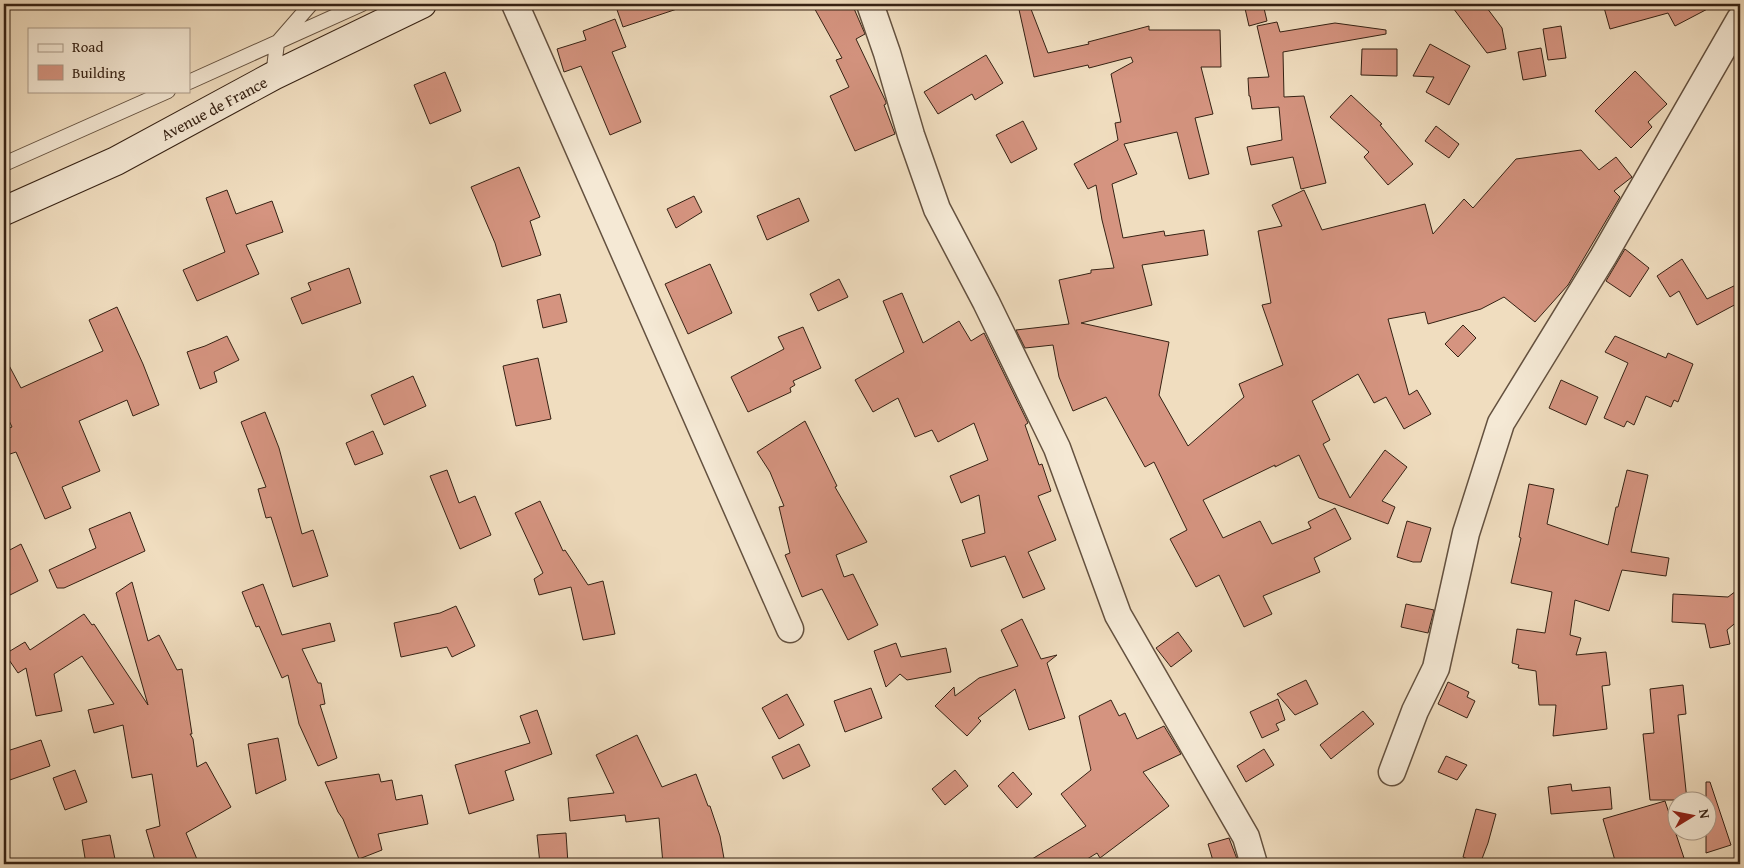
<svg xmlns="http://www.w3.org/2000/svg" width="1744" height="868" viewBox="0 0 1744 868" font-family="'Gentium Book Plus',serif">
<style>
.building{fill:#d59480;stroke:#362214}
.lines{fill:none;stroke-linecap:round;stroke-linejoin:round}
.lane-casing{stroke:#64513f;stroke-width:16}
.street-casing{stroke:#64513f;stroke-width:29}
.secondary-casing{stroke:#362214;stroke-width:30}
.lane{stroke:#f5e9d5;stroke-width:14}
.street{stroke:#f5e9d5;stroke-width:26}
.secondary{stroke:#f5e9d5;stroke-width:28}
.labels{text-anchor:middle;stroke-width:4;stroke-linejoin:round;paint-order:stroke}
.street-label{font-size:16px;fill:#362214;stroke:#f5e9d5}
</style>
<rect width="100%" height="100%" fill="#f0ddbf"/>
<filter id="stains"><feTurbulence type="fractalNoise" baseFrequency=".004" numOctaves="4"/><feColorMatrix values="0 0 0 0 .2 0 0 0 0 .09 0 0 0 0 .02 0 0 0 .5 -.17"/></filter>
<radialGradient id="worn" r=".72"><stop offset=".6" stop-color="#630" stop-opacity="0"/><stop offset="1" stop-color="#630" stop-opacity=".3"/></radialGradient>
<path class="building" d="M615,4H683V7L623,27Z
M812,4H852L865,34L856,39L886,102V104L884,105L895,134L855,151L830,96L849,87L836,60L842,58Z
M1022,4H1029L1048,53L1089,44L1088,42L1149,26V30H1220L1221,67H1201L1213,114L1195,118L1209,174L1189,179L1177,132L1124,144L1137,174L1112,184L1123,238L1164,231L1165,236L1204,230L1208,255L1142,265L1152,305L1081,323L1169,342L1159,395L1188,446L1244,397L1239,384L1283,365L1262,305L1271,303L1258,231L1282,226L1272,205L1304,190L1322,230L1425,204L1433,234L1464,199L1473,208L1516,159L1581,150L1599,170L1616,157L1632,177L1614,191L1620,197L1568,285L1535,322L1504,297L1481,309L1428,324L1425,312L1388,319L1409,395L1417,390L1431,414L1404,429L1386,397L1374,403L1358,374L1312,401L1330,440L1323,444L1350,498L1385,450L1407,467L1382,501L1395,507L1388,524L1319,498L1299,455L1275,467V465L1203,500L1223,538L1260,521L1272,544L1311,528L1308,522L1335,508L1351,539L1314,558L1320,572L1263,596L1272,614L1244,627L1219,575L1196,587L1170,539L1187,530L1154,462L1145,467L1106,397L1073,411L1059,377L1053,345L1025,348L1016,330L1069,324L1059,280L1091,273V270L1114,268L1102,220L1096,185L1088,189L1074,164L1118,140L1115,123L1121,122L1111,74L1133,62L1131,57L1089,68L1088,65L1034,77L1018,5Z
M1244,4H1263L1267,21L1249,26Z
M1450,4H1484L1502,28L1506,49L1487,53Z
M1603,4H1717L1675,26L1668,13L1610,29Z
M615,19L626,47L612,52L641,122L610,135L581,66L564,72L557,49L586,40L583,31Z
M1277,22L1280,32L1335,23L1386,30V34L1283,52L1284,97L1304,96L1326,183L1301,189L1293,157L1251,165L1247,147L1282,140L1279,107L1252,109L1250,96H1249L1248,78L1269,77L1257,26Z
M1561,26L1566,58L1548,60L1543,29Z
M1430,44L1470,66L1449,105L1426,92L1434,77L1413,76Z
M1541,48L1546,76L1523,80L1518,52Z
M1362,49H1397V76L1361,75Z
M986,55L1003,83L975,100L972,94L938,114L924,92Z
M1635,71L1667,104L1648,122L1652,127L1631,148L1595,111Z
M445,72L461,111L430,124L414,85Z
M1351,95L1382,124L1380,125L1413,164L1388,185L1364,157L1369,152L1330,117Z
M1023,121L1037,149L1011,163L996,135Z
M1436,126L1459,144L1449,158L1425,141Z
M519,167L540,217L530,221L541,255L502,267L495,243L471,187Z
M227,190L236,214L272,201L283,232L246,245L259,274L197,301L183,270L225,252L206,198Z
M694,196L702,212L676,228L667,209Z
M799,198L809,221L767,240L757,216Z
M1625,249L1649,268L1630,297L1606,281Z
M1682,259L1707,299L1740,283V302L1697,325L1679,291L1670,297L1657,276Z
M710,264L732,313L688,334L665,284Z
M349,268L361,303L302,324L291,298L311,290L308,283Z
M839,279L848,297L818,311L810,294Z
M902,293L923,343L959,321L971,341L984,333L1028,423L1025,425L1039,465L1042,464L1051,491L1038,496L1056,540L1028,552L1045,589L1023,598L1005,556L971,567L962,540L985,533L979,495L961,503L950,476L988,460L974,423L938,442L932,430L915,437L898,398L873,412L855,380L904,352L883,301Z
M560,294L567,322L543,328L537,300Z
M117,307L143,364L159,405L133,416L127,400L79,421L100,471L62,487L71,508L45,519L16,452L4,456V430L12,427L4,410V356L21,388L103,351L89,320Z
M1463,325L1476,338L1458,357L1445,344Z
M803,327L821,368L793,381L795,385L790,388L791,392L748,412L731,377L784,349L778,337Z
M227,336L239,360L214,372L217,382L200,389L187,352L205,346Z
M1615,336L1666,358L1668,353L1693,364L1678,402L1674,400L1671,407L1646,396L1634,425L1627,421L1624,427L1604,418L1628,363L1605,352Z
M538,358L551,419L516,426L503,366Z
M413,376L426,406L384,425L371,395Z
M1561,380L1598,397L1586,425L1549,408Z
M265,412L279,448L302,534L313,530L328,576L293,587L271,517L266,518L258,489L266,487L241,422Z
M805,421L837,486L835,487L867,542L836,555L844,577L853,574L878,625L848,640L822,589L802,597L785,555L790,553L779,507L784,506L770,472L757,452Z
M373,431L383,454L355,465L346,443Z
M447,470L459,503L475,496L491,535L460,549L430,476Z
M1627,470L1648,475L1631,552L1669,558L1666,576L1622,570L1609,611L1575,600L1570,635L1581,638L1576,655L1606,652L1610,685L1602,686L1607,729L1553,736L1556,705H1539L1536,671L1518,668L1519,665L1512,663L1517,629L1545,633L1552,592L1511,583L1521,538L1519,537L1529,484L1554,489L1547,524L1608,545L1616,507H1618Z
M540,501L563,551L565,550L588,585L603,581L615,634L583,640L571,587L539,595L534,579L543,573L515,513Z
M130,512L145,551L64,588H57L49,570L96,548L89,529Z
M1407,521L1431,528L1421,562H1413L1397,557Z
M21,544L38,581L4,598V553Z
M132,582L148,641L159,635L177,670L182,669L192,734H190L193,739L197,767L206,762L231,807L186,833L199,864H156L146,830L160,826L152,774L132,778L123,725L94,733L88,710L114,704L82,656L54,674L62,711L36,716L26,668L18,673L5,654L25,642L30,650L84,614L92,625L94,624L148,705L116,593Z
M263,584L282,635L330,623L335,641L302,649L318,683H321L325,704L320,705L337,758L318,766L299,724L288,675L282,678L259,626L256,627L242,592Z
M1740,588V619L1727,630L1730,644L1710,648L1705,624L1672,622L1673,594L1728,597Z
M1406,604L1434,610L1428,633L1401,627Z
M456,606L475,646L452,657L447,647L401,657L394,623L440,613Z
M1022,619L1041,659L1057,655L1047,663L1065,718L1029,730L1015,689L978,718L981,721L967,736L935,706L954,687L955,696L979,678L1018,666L1001,630Z
M1178,632L1192,651L1171,667L1156,648Z
M896,643L901,657L946,648L951,672L907,680L900,674L886,687L874,651Z
M1306,680L1318,704L1295,715L1277,694Z
M1448,682L1469,692L1467,697L1475,701L1467,718L1438,704Z
M1683,685L1686,714L1678,715L1687,800H1650L1643,734L1654,733L1650,689Z
M871,688L882,718L845,732L834,701Z
M787,694L804,725L779,739L762,708Z
M1278,699L1285,720L1276,724L1279,730L1262,738L1250,712Z
M1111,700L1119,716L1125,713L1137,739L1164,726L1181,754L1143,772L1169,806L1100,858L1097,853L1079,864H1024L1086,826L1061,794L1091,770L1079,716Z
M537,710L552,754L505,771L514,800L469,814L455,765L530,743L520,716Z
M1363,711L1374,724L1331,759L1320,745Z
M637,735L662,787L696,774L708,806H710L720,836L725,864H663L659,818L626,822L625,815L570,821L568,798L614,793L596,755Z
M278,738L286,780L256,794L248,744Z
M41,740L50,766L4,782V752Z
M799,744L810,766L783,779L772,757Z
M1264,749L1274,765L1246,782L1237,766Z
M1446,756L1467,765L1457,780L1438,772Z
M75,770L87,802L65,810L53,778Z
M955,770L968,786L945,805L932,789Z
M1013,772L1032,794L1017,808L998,786Z
M379,774L381,782L392,780L396,800L422,795L428,824L378,834L382,850L359,859L343,819L338,812L325,782Z
M1706,782H1710L1731,845L1706,853Z
M1571,784L1572,791L1610,787L1612,809L1551,814L1548,787Z
M1665,801L1686,864H1616L1603,819Z
M1476,809L1496,814L1488,843L1480,864L1463,857Z
M566,833L568,864H540L537,835Z
M110,835L116,864H86L82,840Z
M1229,838L1237,859L1220,864H1214L1208,844Z"/>
<g class="lines">
<defs>
<path id="lane" d="M273,76L277,43L311,4
M189,82L362,4
M4,164L168,91"/>
<path id="street" d="M515,4L790,629
M870,4L887,53L911,135L937,209L986,302L1057,448L1118,615L1246,837L1254,864
M1392,772L1415,711L1436,668L1466,533L1501,423L1603,257L1740,19"/>
<path id="secondary" d="M4,211L116,161L273,76L422,4"/>
</defs>
<use href="#lane" class="lane-casing"/>
<use href="#street" class="street-casing"/>
<use href="#secondary" class="secondary-casing"/>
<use href="#lane" class="lane"/>
<use href="#street" class="street"/>
<use href="#secondary" class="secondary"/>
</g>
<g class="labels">
<g class="street-label">
<text transform="translate(214 108) rotate(-28)" y="6">Avenue de France</text>
</g>
</g>
<rect width="1744" height="868" fill="none" stroke="#f0ddbf" stroke-width="20"/>
<rect x="5" y="5" width="1734" height="858" fill="none" stroke="#362214" stroke-width="2.5"/>
<rect x="10" y="10" width="1724" height="848" fill="none" stroke="#362214"/>
<rect x="28" y="28" width="162" height="65" fill="#f5e9d5" stroke="#a99988"/>
<rect x="38" y="44" width="25" height="8" fill="#f5e9d5" stroke="#a99988"/>
<text x="72" y="52" font-size="15" fill="#362214">Road</text>
<rect x="38" y="65" width="25" height="15" fill="#d59480" stroke="#a99988"/>
<text x="72" y="78" font-size="15" fill="#362214">Building</text>
<g transform="translate(1692 816) rotate(80)"><circle r="24" fill="#f5e9d5" stroke="#a99988"/>
<path d="M0-4L9 19L0 12L-9 19Z" fill="#8f2418"/>
<text y="-8" font-size="14" font-weight="bold" text-anchor="middle" fill="#362214">N</text>
</g>
<rect width="100%" height="100%" filter="url(#stains)"/>
<rect width="100%" height="100%" fill="url(#worn)"/>
</svg>
